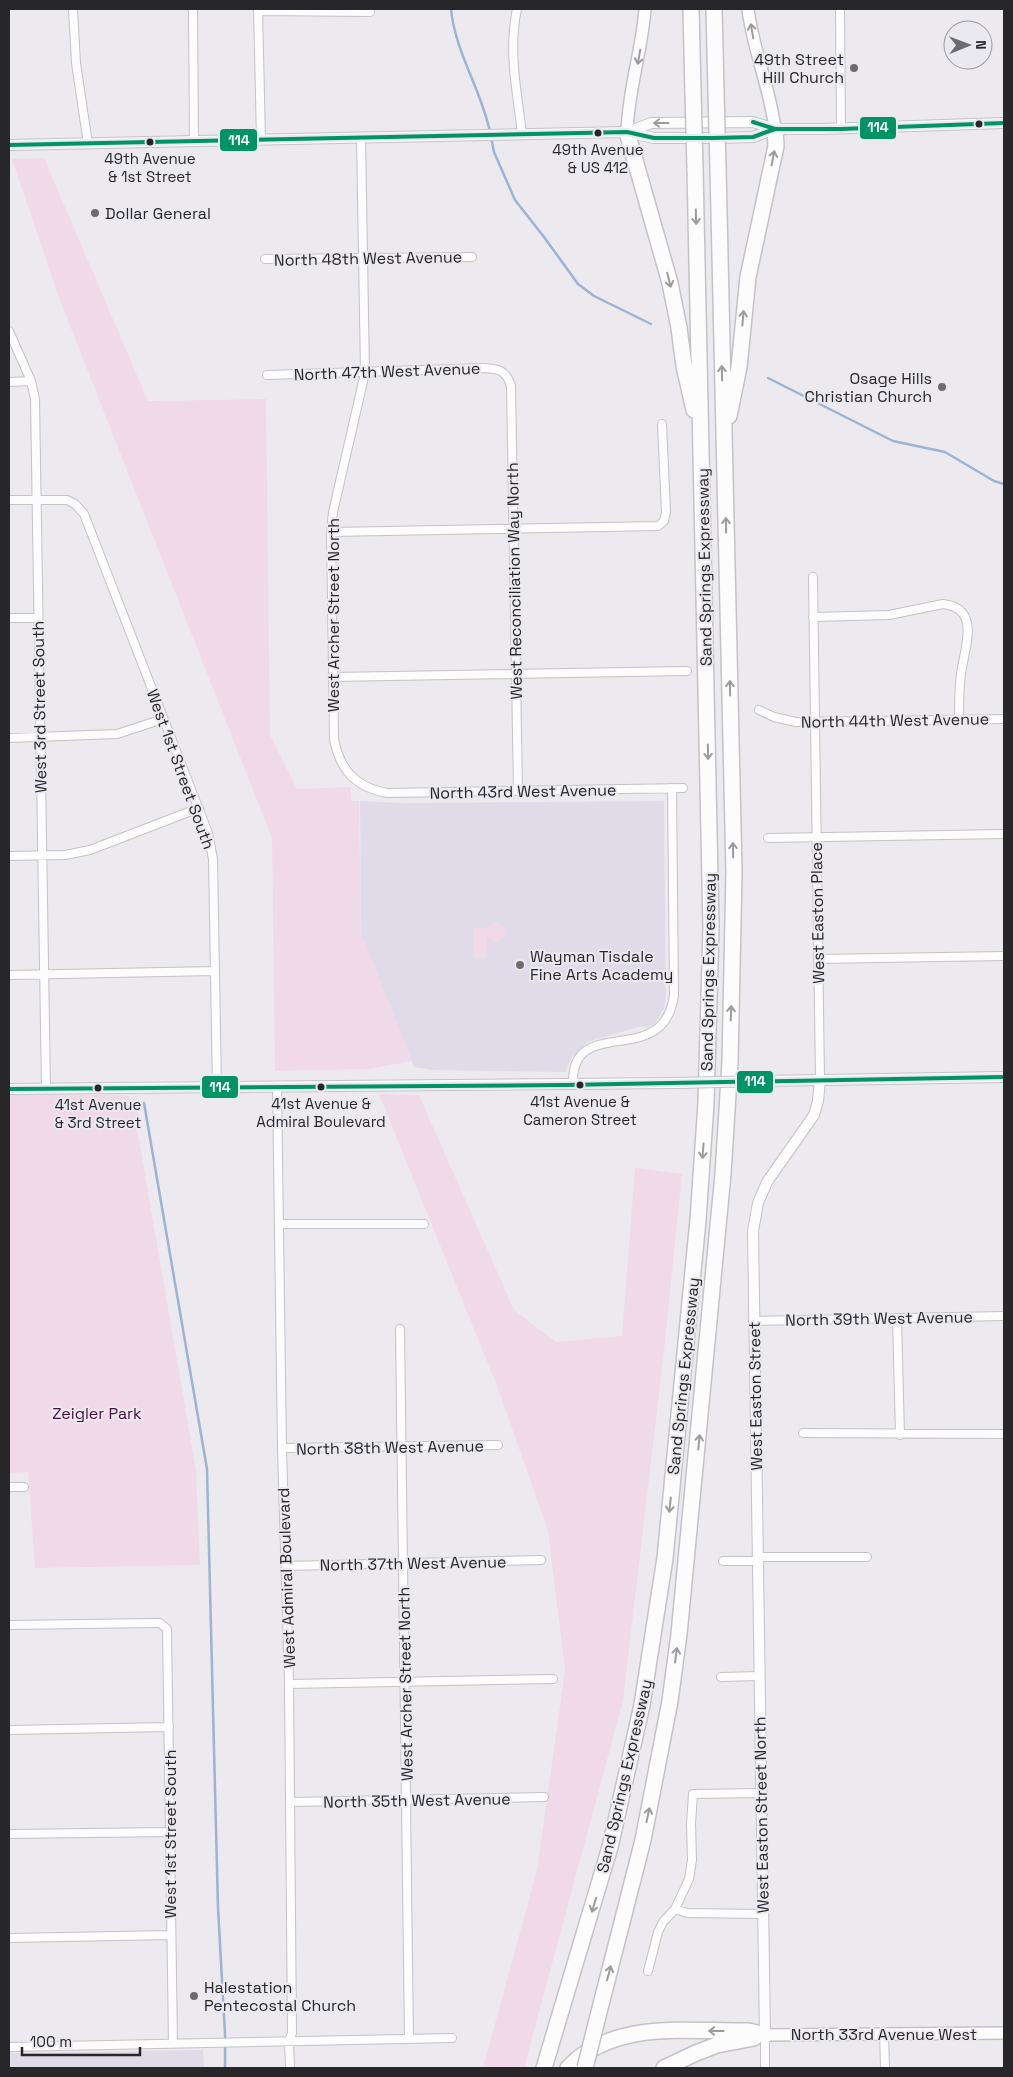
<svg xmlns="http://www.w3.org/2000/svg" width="1013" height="2077" viewBox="0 0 1013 2077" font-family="'Space Grotesk',sans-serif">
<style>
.built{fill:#e0dce7}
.green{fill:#f1dae7}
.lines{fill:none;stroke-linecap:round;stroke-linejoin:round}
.stream{stroke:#9cb3d2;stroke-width:2.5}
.minor-casing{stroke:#c3c2c6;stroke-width:10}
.tertiary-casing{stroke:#c3c2c6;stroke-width:12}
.secondary-casing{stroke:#c3c2c6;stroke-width:14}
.motorway-casing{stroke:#c3c2c6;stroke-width:18}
.minor{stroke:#fcfcfd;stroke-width:8}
.tertiary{stroke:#fcfcfd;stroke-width:10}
.secondary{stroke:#fcfcfd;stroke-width:11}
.motorway{stroke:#fcfcfd;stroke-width:15}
.tertiary-bridge-casing{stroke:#c3c2c6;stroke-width:12;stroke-linecap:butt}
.motorway-bridge-casing{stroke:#c3c2c6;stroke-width:18;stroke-linecap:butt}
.tertiary-bridge{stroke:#fcfcfd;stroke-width:10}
.motorway-bridge{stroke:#fcfcfd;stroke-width:15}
.bus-1-casing{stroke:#ebe9f0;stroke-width:8}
.bus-1{stroke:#009365;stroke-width:4}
.oneway{stroke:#9c9c9e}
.poi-dot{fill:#6c6b6e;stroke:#ebe9f0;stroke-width:2}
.bus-dot{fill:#272629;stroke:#ebe9f0;stroke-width:2}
.labels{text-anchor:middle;stroke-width:4;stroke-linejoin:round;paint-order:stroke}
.bus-label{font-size:15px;fill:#272629;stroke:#ebe9f0}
.poi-label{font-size:16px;fill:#272629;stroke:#ebe9f0;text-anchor:start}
.street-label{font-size:16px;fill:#272629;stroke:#ebe9f0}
.park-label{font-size:16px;fill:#4b0a34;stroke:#ebe9f0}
.line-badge{stroke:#ebe9f0;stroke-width:2}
.badge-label{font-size:14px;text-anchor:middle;font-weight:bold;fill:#fff}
</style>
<rect width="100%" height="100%" fill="#eceaef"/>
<path class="built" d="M360,801L401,803L664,801L666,996L664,1009L655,1023L648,1028L642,1026L587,1042L572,1057L565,1072L432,1070L414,1067L361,933Z
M203,2050L204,2068H9V2053Z"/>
<path class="green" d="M44,158L148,401L266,399L270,735L297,789L351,787V801H359L361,933L412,1061L369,1069L275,1071L272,838L59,298L12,159Z
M487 932a9 9 0 1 1 18 0a9 9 0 1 1-18 0Z
M473,928H487V958H473Z
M379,1094L419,1095L514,1310L556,1342L622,1336L635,1168L682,1174L664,1351L623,1701L524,2068H483L537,1870L565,1670L548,1531L499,1391Z
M9,1095H126L138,1102L137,1128L196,1470L200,1565L35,1568L28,1472L9,1473Z"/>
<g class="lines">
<path class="stream" d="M451,9C455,52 481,89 490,132
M491,137L494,152L515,200L544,237L578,284L594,296L651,324
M768,378L893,441L945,452L994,481L1004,484
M144,1103L207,1469L218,1908L225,2034V2068"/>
<defs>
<path id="minor" d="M73,9L76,63L88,144
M193,9L194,141
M258,9L261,140
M517,9C508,51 517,91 522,134
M840,9L841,129
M258,11L370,12
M361,137L365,373L333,512L331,532L334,739C340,770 355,787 387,793L683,788
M265,259L472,257
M9,331L31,381L35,399L46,1089
M267,375L484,368C499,369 506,370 511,386L518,791
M9,382L31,381
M9,500H67L75,504L84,514L208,833L213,859L217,1088
M331,532L658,526L664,521L666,512L662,424
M813,577L820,1080
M813,617L889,615L943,604C982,608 964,649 961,674C959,689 959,705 959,720
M9,618H38
M332,677L687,671
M759,710L774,717L796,722L1004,719
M9,738L117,734L163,719
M768,838L1004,834
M9,856L65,855L90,850L199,808
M818,959L1004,956
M9,975L215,971
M573,1085C570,1011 664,1072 674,995L672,788
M277,1087L282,1448L289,1684L292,2033L289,2041L290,2068
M279,1224H424
M897,1318L900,1435
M753,1321L1004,1316
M400,1329L409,2039
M803,1433L1004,1434
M282,1448L498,1445
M9,1487H24
M758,1557H867
M723,1561H758
M286,1566L541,1560
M9,1625L154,1623H160L167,1629L173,2043
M721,1677L759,1676
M289,1684L553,1679
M9,1730L169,1727
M291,1802L544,1797
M9,1834L170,1832
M675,1909L687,1913L763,1914
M9,1938L171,1935
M648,1971L658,1932L663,1922L675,1909L689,1879L692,1860L691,1824L693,1794L761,1793
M884,2033L885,2068
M765,2035V2068
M9,2047L452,2038"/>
<path id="tertiary" d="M628,132L651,123L753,122L775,129H823L1004,123
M9,145L627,132L654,138H714L753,137L775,129
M762,1081L1004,1077
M9,1089L676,1083
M765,2035L753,1231L758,1203L767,1182L814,1115L818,1101L820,1080"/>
<path id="secondary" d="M748,9C753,50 770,88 775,129
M627,132C628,91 642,50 645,9
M765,2035L1004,2033"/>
<path id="motorway" d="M691,9L693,92
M714,9L716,92
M627,132L670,283L679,328L684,366L694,410
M729,416L739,367L748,277L776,146L775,129
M597,2020L643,1840L670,1701L679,1634L723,1174L730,1062L734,872L718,168
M544,2068L610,1847L642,1705L665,1558L698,1220L706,1103L711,927L695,168
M568,2068C614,2019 688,2032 749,2031L765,2035
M664,2068L696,2053L717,2045L754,2038"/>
</defs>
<use href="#minor" class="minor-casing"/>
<use href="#tertiary" class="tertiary-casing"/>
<use href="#secondary" class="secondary-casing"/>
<use href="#motorway" class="motorway-casing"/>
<use href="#minor" class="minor"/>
<use href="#tertiary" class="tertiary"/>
<use href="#secondary" class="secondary"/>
<use href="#motorway" class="motorway"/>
<defs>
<path id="tertiary-bridge" d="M676,1083L762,1081"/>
<path id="motorway-bridge" d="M693,92L695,168
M716,92L718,168
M585,2068L597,2020"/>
</defs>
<use href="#tertiary-bridge" class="tertiary-bridge-casing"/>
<use href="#motorway-bridge" class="motorway-bridge-casing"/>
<use href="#tertiary-bridge" class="tertiary-bridge"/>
<use href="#motorway-bridge" class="motorway-bridge"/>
<defs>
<path id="bus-1" d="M753,122L775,129H841L1004,123
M9,145L627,132L654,138H714L753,137L775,129
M9,1089L564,1085L1004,1077"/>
</defs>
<use href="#bus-1" class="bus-1-casing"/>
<use href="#bus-1" class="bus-1"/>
</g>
<defs><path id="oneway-shaft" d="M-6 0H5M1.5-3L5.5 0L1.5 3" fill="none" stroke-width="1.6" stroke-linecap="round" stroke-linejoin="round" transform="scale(1.25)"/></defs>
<g class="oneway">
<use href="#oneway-shaft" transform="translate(752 31) rotate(-100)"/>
<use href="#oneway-shaft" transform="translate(639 57) rotate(100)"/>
<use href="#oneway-shaft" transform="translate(661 123) rotate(180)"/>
<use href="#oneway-shaft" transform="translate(773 158) rotate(-79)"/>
<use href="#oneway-shaft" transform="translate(696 217) rotate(89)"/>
<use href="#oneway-shaft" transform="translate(669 280) rotate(76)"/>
<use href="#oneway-shaft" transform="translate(743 318) rotate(-85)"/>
<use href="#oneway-shaft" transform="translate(722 373) rotate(-91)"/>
<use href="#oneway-shaft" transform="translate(726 525) rotate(-91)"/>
<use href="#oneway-shaft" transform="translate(730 688) rotate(-91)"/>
<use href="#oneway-shaft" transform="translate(708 752) rotate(89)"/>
<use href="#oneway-shaft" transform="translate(733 850) rotate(-91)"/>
<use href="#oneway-shaft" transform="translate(731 1013) rotate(-88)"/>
<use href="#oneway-shaft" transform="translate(703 1151) rotate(94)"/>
<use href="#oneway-shaft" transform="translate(699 1442) rotate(-84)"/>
<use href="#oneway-shaft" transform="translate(670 1505) rotate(96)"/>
<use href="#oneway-shaft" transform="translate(676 1655) rotate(-83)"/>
<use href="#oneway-shaft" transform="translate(648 1815) rotate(-78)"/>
<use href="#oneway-shaft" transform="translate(594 1905) rotate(107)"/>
<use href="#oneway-shaft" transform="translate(609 1973) rotate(-75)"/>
<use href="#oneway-shaft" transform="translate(716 2031) rotate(180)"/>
</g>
<g class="poi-dot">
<circle cx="854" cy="68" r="5"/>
<circle cx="95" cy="213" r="5"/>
<circle cx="942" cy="387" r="5"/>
<circle cx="520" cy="965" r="5"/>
<circle cx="194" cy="1996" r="5"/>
</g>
<g class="bus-dot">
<circle cx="979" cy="124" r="4.5"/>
<circle cx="598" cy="133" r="4.5"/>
<circle cx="150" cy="142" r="4.5"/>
<circle cx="580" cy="1085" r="4.5"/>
<circle cx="321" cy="1087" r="4.5"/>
<circle cx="98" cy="1088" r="4.5"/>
</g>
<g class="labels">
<g class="bus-label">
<text x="598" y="155">49th Avenue<tspan x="598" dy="18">&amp; US 412</tspan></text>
<text x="150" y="164">49th Avenue<tspan x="150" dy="18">&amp; 1st Street</tspan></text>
<text x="580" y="1107">41st Avenue &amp;<tspan x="580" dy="18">Cameron Street</tspan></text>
<text x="321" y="1109">41st Avenue &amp;<tspan x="321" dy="18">Admiral Boulevard</tspan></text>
<text x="98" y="1110">41st Avenue<tspan x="98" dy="18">&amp; 3rd Street</tspan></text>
</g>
<g class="poi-label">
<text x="844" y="65" text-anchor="end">49th Street<tspan x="844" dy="18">Hill Church</tspan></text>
<text x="105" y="219">Dollar General</text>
<text x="932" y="384" text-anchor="end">Osage Hills<tspan x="932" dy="18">Christian Church</tspan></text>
<text x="530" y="962">Wayman Tisdale<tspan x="530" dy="18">Fine Arts Academy</tspan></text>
<text x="204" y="1993">Halestation<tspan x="204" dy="18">Pentecostal Church</tspan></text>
</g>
<g class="street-label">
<text transform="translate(368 258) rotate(-1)" y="6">North 48th West Avenue</text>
<text transform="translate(387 371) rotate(-2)" y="6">North 47th West Avenue</text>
<text transform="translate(704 567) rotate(-91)" y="6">Sand Springs Expressway</text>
<text transform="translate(514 581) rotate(-91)" y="6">West Reconciliation Way North</text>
<text transform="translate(333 615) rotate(-90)" y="6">West Archer Street North</text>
<text transform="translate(39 707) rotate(-91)" y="6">West 3rd Street South</text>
<text transform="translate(895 720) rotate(-1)" y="6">North 44th West Avenue</text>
<text transform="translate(181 769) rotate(70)" y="6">West 1st Street South</text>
<text transform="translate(523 791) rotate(-1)" y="6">North 43rd West Avenue</text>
<text transform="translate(817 913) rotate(-91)" y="6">West Easton Place</text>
<text transform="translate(708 972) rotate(-89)" y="6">Sand Springs Expressway</text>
<text transform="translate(879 1318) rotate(-1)" y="6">North 39th West Avenue</text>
<text transform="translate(683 1376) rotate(-84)" y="6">Sand Springs Expressway</text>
<text transform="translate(755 1396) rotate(-91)" y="6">West Easton Street</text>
<text transform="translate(390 1447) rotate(-1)" y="6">North 38th West Avenue</text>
<text transform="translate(413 1563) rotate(-1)" y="6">North 37th West Avenue</text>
<text transform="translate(286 1578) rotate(-92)" y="6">West Admiral Boulevard</text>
<text transform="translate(405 1684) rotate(-91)" y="6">West Archer Street North</text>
<text transform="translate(624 1776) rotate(-77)" y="6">Sand Springs Expressway</text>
<text transform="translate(417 1800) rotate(-1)" y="6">North 35th West Avenue</text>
<text transform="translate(761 1815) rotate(-91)" y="6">West Easton Street North</text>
<text transform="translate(170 1834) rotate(-90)" y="6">West 1st Street South</text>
<text x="884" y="2040">North 33rd Avenue West</text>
</g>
<g class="park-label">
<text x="97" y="1419">Zeigler Park</text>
</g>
</g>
<g class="line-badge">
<rect x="859" y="116" width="38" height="24" rx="5" fill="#009365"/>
<rect x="219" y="128" width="39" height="24" rx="5" fill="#009365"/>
<rect x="736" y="1070" width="38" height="24" rx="5" fill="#009365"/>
<rect x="201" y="1075" width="38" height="24" rx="5" fill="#009365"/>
</g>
<g class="badge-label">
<text x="878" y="132">114</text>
<text x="239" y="145">114</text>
<text x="755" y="1086">114</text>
<text x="220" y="1092">114</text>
</g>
<rect width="1013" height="2077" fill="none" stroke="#272629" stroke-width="20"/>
<g transform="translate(968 45) rotate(89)"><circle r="24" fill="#ebe9f0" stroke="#9d9ba0"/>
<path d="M0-4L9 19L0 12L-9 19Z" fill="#6c6b6e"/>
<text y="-8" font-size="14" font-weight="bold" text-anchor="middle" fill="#272629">N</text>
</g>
<path d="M22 2047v8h118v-8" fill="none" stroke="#272629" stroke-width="2.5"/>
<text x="30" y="2047" font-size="15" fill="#272629" stroke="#ebe9f0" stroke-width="4" paint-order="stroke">100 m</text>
</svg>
